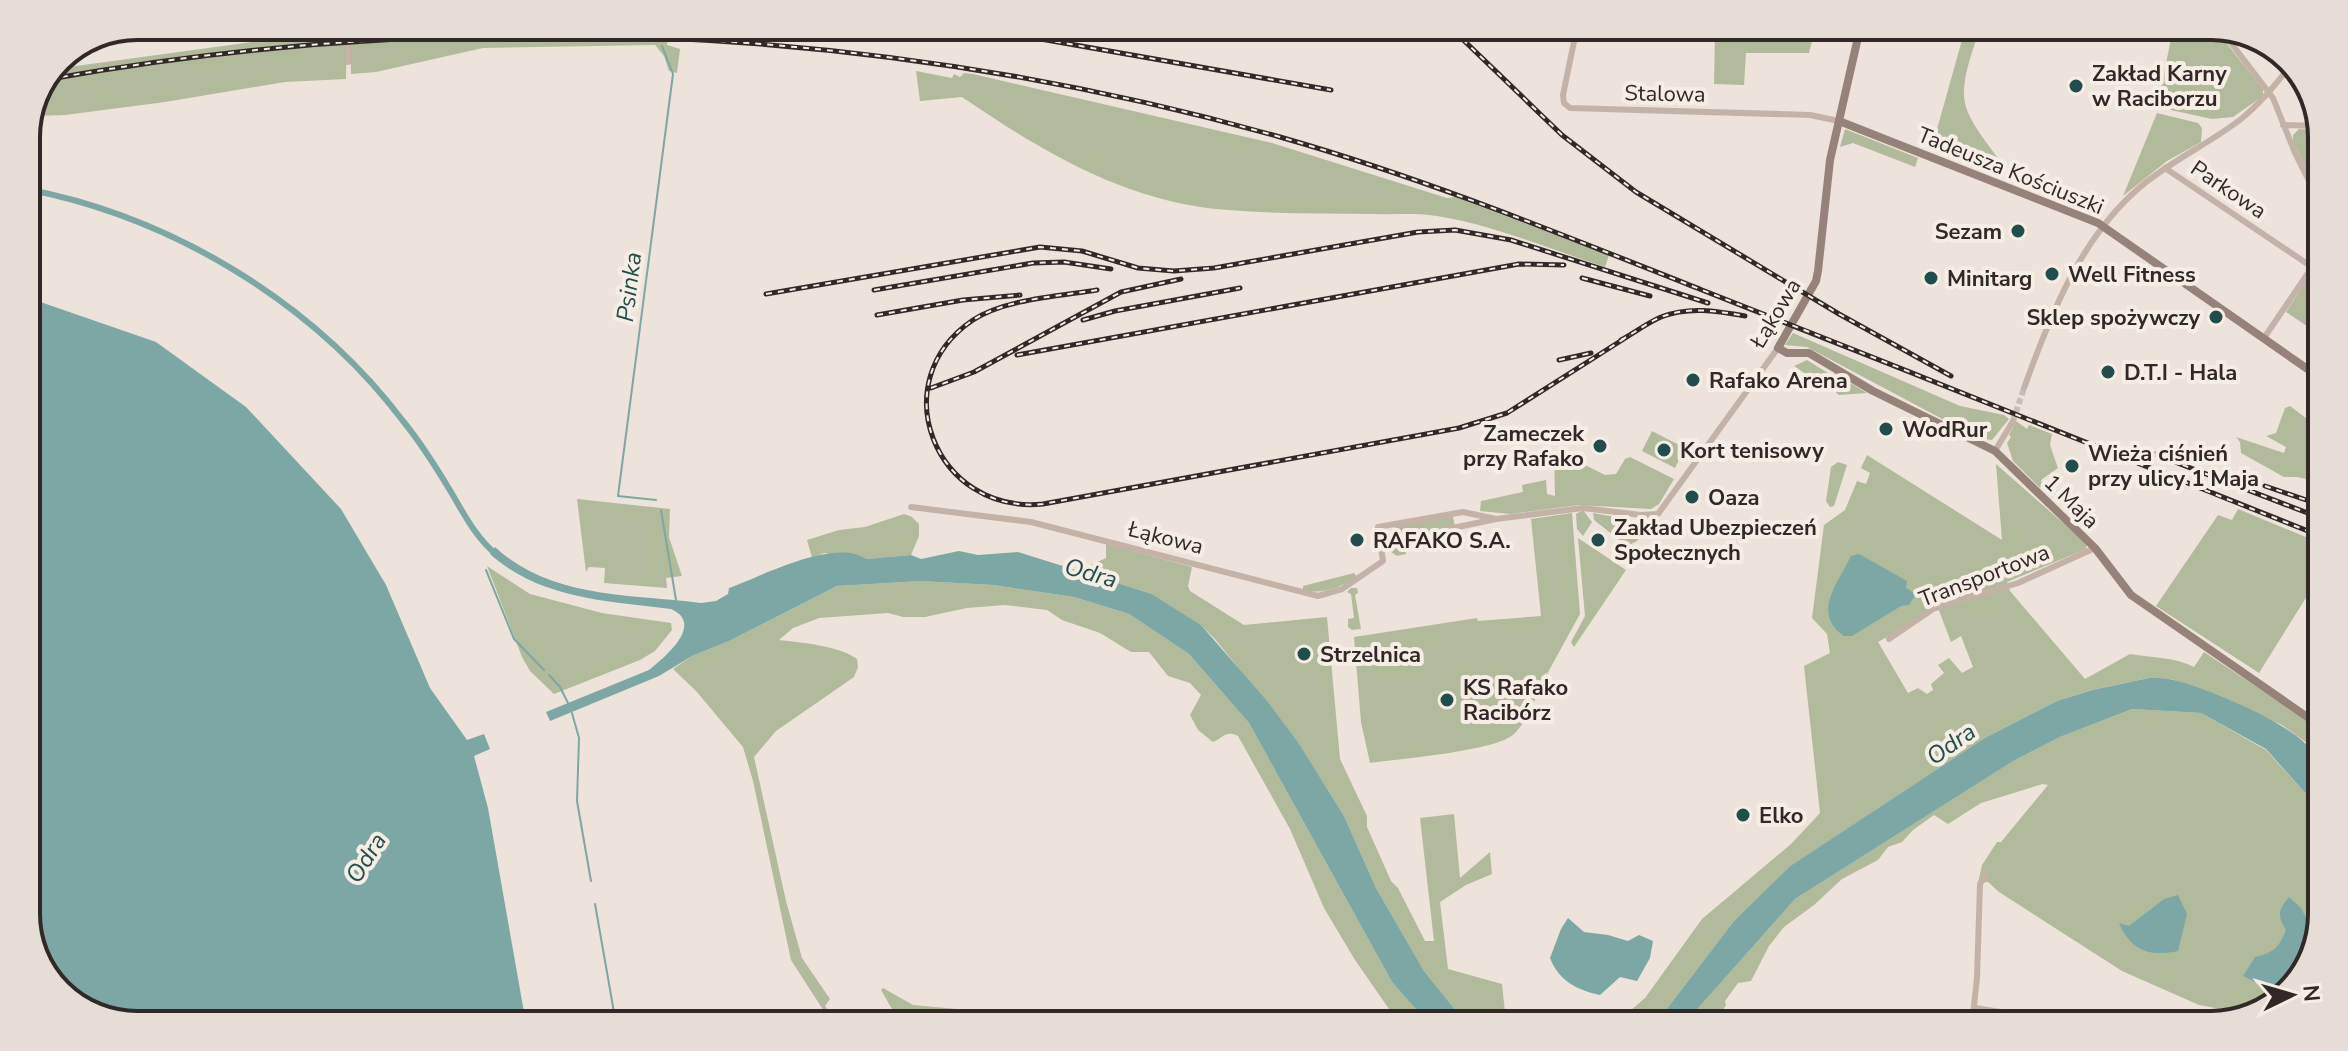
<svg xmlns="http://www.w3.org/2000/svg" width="2348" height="1051" viewBox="0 0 2348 1051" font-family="'Nunito Sans',sans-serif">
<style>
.green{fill:#b2ba9c;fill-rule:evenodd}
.water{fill:#7ca7a5}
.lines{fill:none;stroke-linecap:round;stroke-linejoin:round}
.stream{stroke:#7ca7a5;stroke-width:2}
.canal{stroke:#7ca7a5;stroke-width:6}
.street-tunnel{stroke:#c7beb6;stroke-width:6;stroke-dasharray:6 3;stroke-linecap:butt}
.street{stroke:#c4b2a7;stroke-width:6}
.secondary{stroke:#978279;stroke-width:8}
.rail-casing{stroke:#312927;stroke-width:5}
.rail{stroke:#f6ede5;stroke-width:2;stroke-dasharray:6;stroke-linecap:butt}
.poi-dot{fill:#224d4d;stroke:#f6ede5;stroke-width:3}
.labels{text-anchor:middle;stroke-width:8;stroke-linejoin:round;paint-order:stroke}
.poi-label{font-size:22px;font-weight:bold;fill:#312927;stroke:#f6ede5;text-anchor:start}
.street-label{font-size:22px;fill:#312927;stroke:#f6ede5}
.water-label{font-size:24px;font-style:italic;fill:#224d4d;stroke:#f6ede5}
.rim{fill:none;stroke:#312927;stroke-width:4}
</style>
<rect width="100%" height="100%" fill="#ede3da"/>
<path class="green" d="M315,27H347L346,79L285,82L165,102L65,115L33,116L54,69L297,36Z
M350,27L670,28L667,45L680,49L677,73L669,71L664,56L655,45L483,48L376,72L351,74Z
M1715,32L1814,33L1809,53H1746L1744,85L1714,84Z
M1964,33L1978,34C1972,53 1963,76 1964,96C1965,119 1989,144 2001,163L1998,172L1932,147Z
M2172,34L2220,35L2263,89V96L2233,117L2212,119L2157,107Z
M916,71L952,78L954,74L960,77L964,73L973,74L1272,143L1447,198L1455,197L1609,255L1605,267C1552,250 1483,221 1429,215C1411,213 1392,215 1374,214C1325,213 1276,214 1228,210C1127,203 1043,152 962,97L920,101Z
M2157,113L2198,123L2202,128L2201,142L2167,161L2123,196Z
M1845,129L1918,158L1915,167L1853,143L1840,147Z
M2299,129L2322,130L2321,200L2293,142V135Z
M2320,259V335L2286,312Z
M1793,333L1960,406L2004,415L2009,419L1992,440L1978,438L1807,347L1785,345Z
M1807,360L1831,375L1834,373L1867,393L1839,395L1836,393L1840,387L1833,382L1830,385L1825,383L1823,386L1794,366Z
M2290,406L2319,428L2318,482L2297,477H2284L2241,453L2240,442L2236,437L2284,453L2286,447L2266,436L2276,433L2285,408Z
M2016,421L2027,429L2029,425L2052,434L2050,445L2058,468L2041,480L2042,485L2040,488L2013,461L2007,443L2011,437L2009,435Z
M1652,431L1685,448L1675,468L1642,451Z
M1557,451L1605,475L1616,474L1625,459L1630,457L1674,479L1659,504L1651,509L1579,505L1510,514L1480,511L1481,501L1523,492L1522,485L1546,480L1547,494L1555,496L1554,454Z
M1867,455L2002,540L1996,464L2087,544L2086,549L2007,582L2010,591L2085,679L2130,654C2152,658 2175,657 2194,667L2204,652L2308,721L2316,730L2315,757L2307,743L2282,725L2205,690L2171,679L2149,678L2091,690L2057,701L1983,739L1790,866L1734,921L1656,1023L1597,1022L1612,1010H1631L1645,998L1702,919L1791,844L1820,813L1804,666L1830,653L1827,634L1812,618L1824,525L1845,510L1857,481L1866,484L1870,473L1861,468ZM1938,608L1951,642L1961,636L1973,667L1962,673L1949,658L1938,665L1944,673L1931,684L1933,690L1927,694L1918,688L1908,693L1878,642Z
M1838,462L1847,465L1834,506L1830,507L1826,501L1831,467Z
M577,499L670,509L669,537L682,576L666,578L667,588L604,583L605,568L589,567L586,572Z
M2238,509L2318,542L2317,580L2259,673L2156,606L2218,515L2232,520Z
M1583,510L1592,522L1583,536L1577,529L1576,514Z
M1572,513L1580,614L1547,674L1545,673C1538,693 1529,719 1514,734C1497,751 1398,759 1370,763L1361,722L1354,637L1477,618L1478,621L1541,616L1531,519Z
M1593,513L1648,523L1637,541L1627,546L1594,520Z
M904,514L912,517L919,524V536L911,555L866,559L824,553L812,558L807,540L839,530L865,527Z
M1453,516L1455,527L1397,537L1395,526Z
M1455,532L1456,539L1405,548L1406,554L1397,556L1388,550L1396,542Z
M1578,538L1626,570L1574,647L1571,642L1585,616Z
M1106,544L1192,567L1188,586L1190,591L1244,625L1327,617L1340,759L1367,816V827L1391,881L1398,888L1425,941H1434L1420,818L1454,814L1460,878L1490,852L1492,874L1466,885L1440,902L1448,969L1502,984L1506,1022H1465L1424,971L1376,888L1344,816L1300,745L1215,639L1201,625L1152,594L1078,571L1106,558Z
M487,566L530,594L602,613L671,623L672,630L655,651L640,660L554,694L530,671L522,657Z
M1354,573L1357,577C1340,587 1323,595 1303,590V586Z
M921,581L993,585L1074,597L1129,614L1189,654L1249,723L1392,982L1427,1022H1404L1389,1009L1355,960L1324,908L1290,829L1238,736C1226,730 1223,738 1213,742L1198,730L1190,715L1201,695L1190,683L1168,676L1149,652H1131L1100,633L1062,620L1047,610L1005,605L967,608L925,617H903L888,613L819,618L793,628L779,640C799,642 840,646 857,659L858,667L854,677L776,731L754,757L786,901L802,958L830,999L825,1006L835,1019H829L791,960L753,781L743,747L696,691L673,669L692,656L729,641L837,586Z
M1351,588H1357L1358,593L1355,595L1361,629L1352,630L1348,627V619L1354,618L1351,594L1347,592Z
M2132,709L2201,713L2266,750L2315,804L2313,957L2273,1006L2247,1014L2199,1005L2122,971L1999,892L1988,882L1978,883L1982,865L1997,842H2001L2048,785L2043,784L1981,803L1948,824L1934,815L1913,830L1902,842L1888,847L1878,860L1842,879L1814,905L1784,927L1769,946L1751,981L1738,983L1725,1001L1726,1005L1715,1023H1685L1795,899L2015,760L2060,737Z
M883,988L913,1005L957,1009L954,1019L895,1020L896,1016L881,990Z"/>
<path class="water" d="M26,297L156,342L246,407L341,509L386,585L430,688L467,740L484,734L490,749L474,756L488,808L525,1018L94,1016L45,976L26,922Z
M495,547C551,599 631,594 701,603L716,601L728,594L729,588C762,576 835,537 866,559L911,555L921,559L959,551L978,555L1018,552L1152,594L1201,625L1267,701L1300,745L1344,816L1376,888L1424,971L1465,1022H1427L1392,982L1249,723L1189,654L1129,614L1074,597L993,585L921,581L837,586L729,641L692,656L659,676L550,721L546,712L649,670C665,657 705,624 671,609C608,601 540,599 490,554Z
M1859,554L1907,581L1906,588L1916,594L1909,605L1901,606L1852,636H1844C1811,614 1838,583 1851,556Z
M2149,678C2157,678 2166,678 2174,680C2204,687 2303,727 2314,755C2319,768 2315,790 2315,804L2266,749L2201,713L2132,709L2060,737L2015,760L1795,899L1685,1023H1656L1734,921L1790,866L1983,739L2057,701L2092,690Z
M2178,895L2187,914L2178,951C2150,957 2131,951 2119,923L2129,926L2164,899Z
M2289,897L2301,908L2314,934L2313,957L2282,995L2243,976L2255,957C2273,953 2279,948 2286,930C2277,916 2278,910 2289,897Z
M1568,918L1584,932L1608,935L1628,941L1639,935L1653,941L1650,958L1637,981L1620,977L1600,995C1577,990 1559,981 1550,958L1561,929Z"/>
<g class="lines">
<path class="stream" d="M661,28L662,29
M656,500L618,496L673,74L662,46
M661,510L676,600
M486,570L514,639L544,670
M549,675L560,687L568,703
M572,713L579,738L577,801L591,881
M595,904L615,1018"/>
<path class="canal" d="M26,189C172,217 313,302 403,421C421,443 436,467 451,492C464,514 476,538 497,555"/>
<path class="street-tunnel" d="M2013,421L2024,388"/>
<path class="street" d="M1576,32L1563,95L1564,103L1570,108L1810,115L1839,121
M2225,35L2273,98L2295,153L2321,205
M348,62L349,27
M2283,125L2320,126
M2165,168L2312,267
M2264,338L2321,254
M2024,388C2050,316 2080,239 2139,188C2170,161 2209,144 2241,119C2261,103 2275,85 2291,65
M1995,451L2013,421
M911,507L1031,522L1318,596L1342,589L1383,561L1378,527L1463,512L1496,519L1381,543
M1496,519L1583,508L1641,515L1658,514L1778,348
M1889,639L1933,609L2018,583L2095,548
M1975,1008L2070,1023L2109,1022L2110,1025
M1972,1024L1977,978L1980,884L1985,875"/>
<path class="secondary" d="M1859,33L1830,160L1818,271L1816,281L1778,348L1787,353H1809L1873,391L1995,451L2095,548L2131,595L2316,723
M1839,121L2098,223L2319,377"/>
<defs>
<path id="rail" d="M984,29L1331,90
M1454,31L1562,135L1636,192L1839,314L1951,376
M791,33L823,29
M50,79C458,6 881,24 1280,137C1424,178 1563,235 1702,290C1908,370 2112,454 2318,535
M1582,278L1650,296
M874,290L1033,263L1064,262L1111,269
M1097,290C1060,296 1005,299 973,320C882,381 935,515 1043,504L1459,428L1507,413L1630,335
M766,294L1040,247L1082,251L1138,268L1174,271L1214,268L1418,232L1455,230L1511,240L1708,303
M877,315L963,300L1020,295
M1083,320L1115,311L1240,288
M1621,340C1634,333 1647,323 1661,317C1689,306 1717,311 1745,316
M1017,355L1519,264L1564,265
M1559,360L1591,353
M931,388L974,372L1121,292L1181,279
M2149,452L2318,517
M2265,486L2318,504"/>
</defs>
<use href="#rail" class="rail-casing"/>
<use href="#rail" class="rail"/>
</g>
<g class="poi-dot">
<circle cx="2076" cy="86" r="8"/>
<circle cx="2018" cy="231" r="8"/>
<circle cx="2052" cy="274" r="8"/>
<circle cx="1931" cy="278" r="8"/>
<circle cx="2216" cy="317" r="8"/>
<circle cx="2108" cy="372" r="8"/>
<circle cx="1693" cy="380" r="8"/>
<circle cx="1886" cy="429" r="8"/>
<circle cx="1600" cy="446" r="8"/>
<circle cx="1664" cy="450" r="8"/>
<circle cx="2072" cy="466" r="8"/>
<circle cx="1692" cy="497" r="8"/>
<circle cx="1357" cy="540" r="8"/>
<circle cx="1598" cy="540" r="8"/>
<circle cx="1304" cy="654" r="8"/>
<circle cx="1447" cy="700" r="8"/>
<circle cx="1743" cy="815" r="8"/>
</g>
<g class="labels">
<g class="poi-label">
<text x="2092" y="81">Zakład Karny<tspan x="2092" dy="25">w Raciborzu</tspan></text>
<text x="2002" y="239" text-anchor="end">Sezam</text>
<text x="2068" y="282">Well Fitness</text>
<text x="1947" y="286">Minitarg</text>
<text x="2200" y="325" text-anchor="end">Sklep spożywczy</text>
<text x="2124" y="380">D.T.I - Hala</text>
<text x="1709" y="388">Rafako Arena</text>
<text x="1902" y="437">WodRur</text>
<text x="1584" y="441" text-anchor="end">Zameczek<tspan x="1584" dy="25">przy Rafako</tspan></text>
<text x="1680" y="458">Kort tenisowy</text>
<text x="2088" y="461">Wieża ciśnień<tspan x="2088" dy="25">przy ulicy 1 Maja</tspan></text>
<text x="1708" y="505">Oaza</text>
<text x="1614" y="535">Zakład Ubezpieczeń<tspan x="1614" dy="25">Społecznych</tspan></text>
<text x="1373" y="548">RAFAKO S.A.</text>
<text x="1320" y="662">Strzelnica</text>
<text x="1463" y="695">KS Rafako<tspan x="1463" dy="25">Racibórz</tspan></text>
<text x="1759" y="823">Elko</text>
</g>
<g class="street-label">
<text transform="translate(1665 93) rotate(1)" y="8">Stalowa</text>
<text transform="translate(2011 170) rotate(22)" y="8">Tadeusza Kościuszki</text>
<text transform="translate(2229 189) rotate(34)" y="8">Parkowa</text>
<text transform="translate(1775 313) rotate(-59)" y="8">Łąkowa</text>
<text transform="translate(2072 501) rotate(44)" y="8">1 Maja</text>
<text transform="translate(1166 537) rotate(14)" y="8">Łąkowa</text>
<text transform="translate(1984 575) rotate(-21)" y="8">Transportowa</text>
</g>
<g class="water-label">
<text transform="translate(629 287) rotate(-83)" y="8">Psinka</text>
<text transform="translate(1091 573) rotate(16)" y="8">Odra</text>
<text transform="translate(1951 744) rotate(-35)" y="8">Odra</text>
<text transform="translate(366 858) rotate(-58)" y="8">Odra</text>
</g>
</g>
<path d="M0 0H2348V1051H0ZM137 40H2211A97 97 0 0 1 2308 137V914A97 97 0 0 1 2211 1011H137A97 97 0 0 1 40 914V137A97 97 0 0 1 137 40Z" fill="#e6ddd6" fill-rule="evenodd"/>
<path class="rim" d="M137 40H2211A97 97 0 0 1 2308 137V914A97 97 0 0 1 2211 1011H137A97 97 0 0 1 40 914V137A97 97 0 0 1 137 40Z"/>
<g transform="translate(2292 995) rotate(85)" stroke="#f6ede5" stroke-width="6" paint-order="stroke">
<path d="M0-6L14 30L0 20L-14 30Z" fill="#312927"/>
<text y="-12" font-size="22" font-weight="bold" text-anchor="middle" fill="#312927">N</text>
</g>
</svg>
